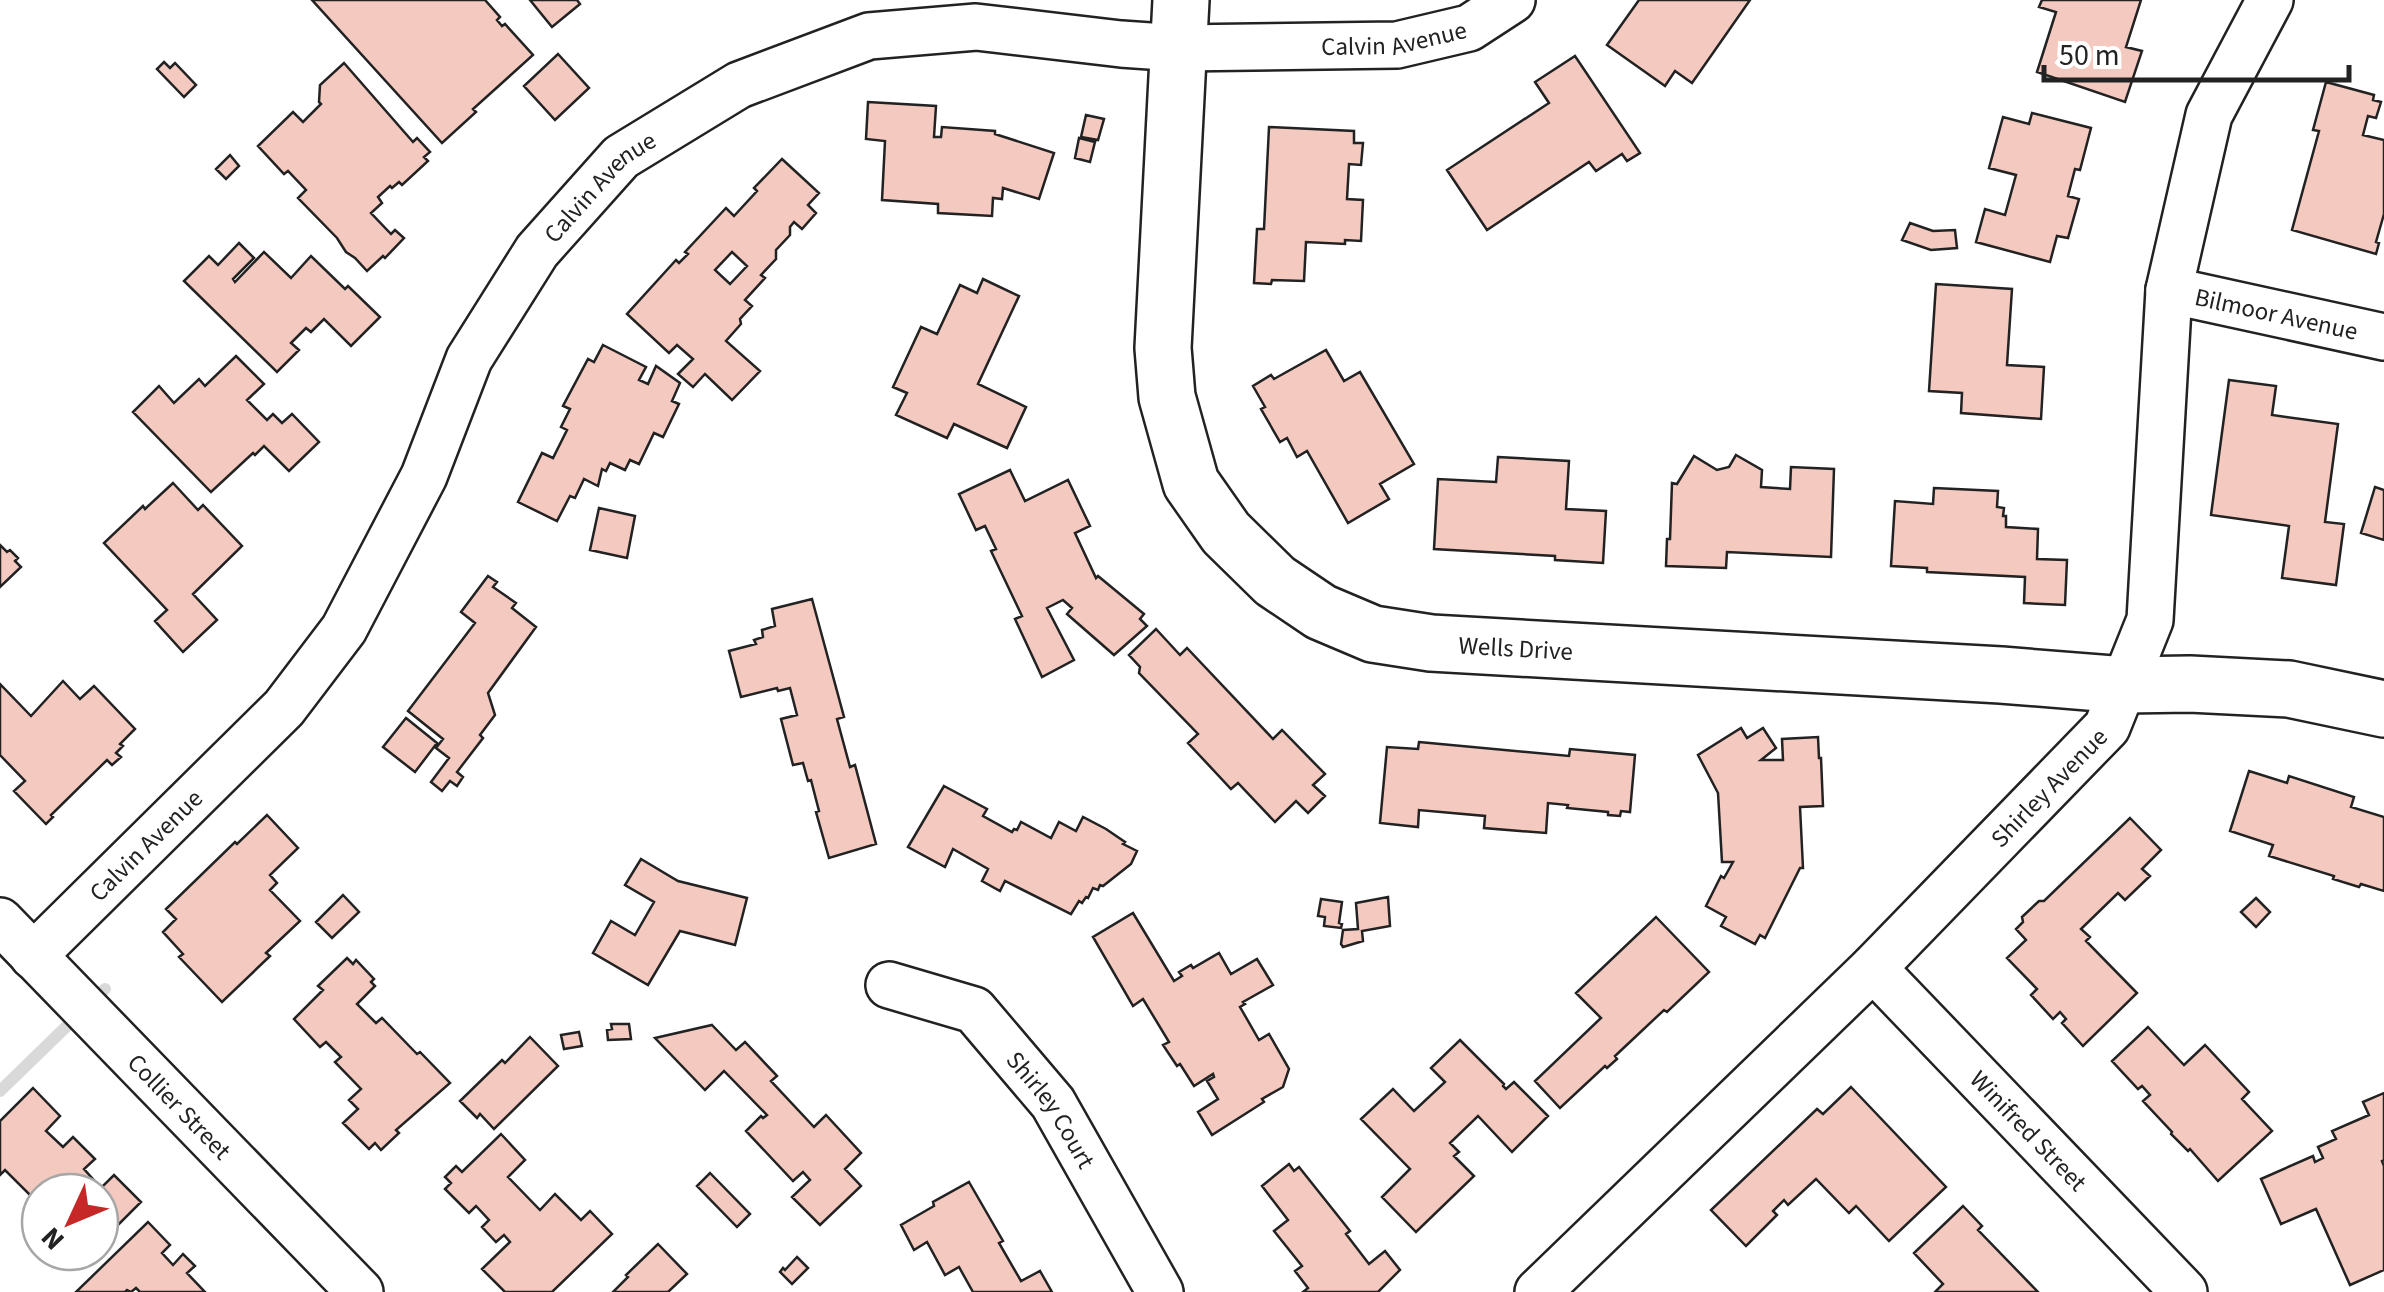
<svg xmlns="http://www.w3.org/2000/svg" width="2384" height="1292" viewBox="0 0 2384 1292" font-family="'Source Sans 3',sans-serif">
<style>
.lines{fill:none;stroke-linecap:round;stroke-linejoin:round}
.stream{stroke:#d9d9d9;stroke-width:12}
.building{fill:#f3c9c0;stroke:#222;stroke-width:2.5;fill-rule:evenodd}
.minor-casing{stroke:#222;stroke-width:50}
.major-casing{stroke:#222;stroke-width:60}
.minor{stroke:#fff;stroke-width:45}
.major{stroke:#fff;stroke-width:55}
.labels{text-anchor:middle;stroke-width:8;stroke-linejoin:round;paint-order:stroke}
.street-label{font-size:25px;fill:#222;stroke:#fff}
</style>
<rect width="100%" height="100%" fill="#fff"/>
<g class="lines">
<path class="stream" d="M0,1091L105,989"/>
</g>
<path class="building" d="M312,0H485L500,17L497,20L502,26L505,24L533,55L473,109L476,112L442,143Z
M530,0H577L580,4L552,27Z
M1639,0H1750L1692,83L1675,71L1665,86L1607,45Z
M2042,0H2141L2126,47L2142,51L2125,102L2037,72L2056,12L2039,7Z
M558,54L589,88L555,120L524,86Z
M1575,56L1640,153L1627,161L1622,154L1596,171L1589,162L1487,230L1447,170L1549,103L1535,82Z
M164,62L170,68L175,63L196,85L184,97L157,69Z
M344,63L413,142L417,138L430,152L424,157L428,161L402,185L399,182L392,188L390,186L378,197L382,203L371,213L391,234L395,230L404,238L385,258L383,256L367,271L355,258L346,252L337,238L298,198L306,190L288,171L284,174L258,146L293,112L303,122L321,104L319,102L320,85Z
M2326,82L2374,95L2373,100L2381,102L2376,118L2368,116L2363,135L2384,140V214L2376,242L2379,243L2376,254L2292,230L2319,131L2313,130Z
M868,102L936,106L934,137H941L942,127L995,131V134L1054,153L1039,199L1003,188L1002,199L993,198L992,216L938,213V204L882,200L885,141L866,139Z
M2032,113L2091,128L2080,170L2075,169L2068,196L2079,199L2068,238L2057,236L2050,262L1976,242L1985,209L2005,215L2016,175L1989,168L2003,117L2029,124Z
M1086,115L1104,119L1098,140L1081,137Z
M1269,127L1354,131V143H1363L1361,165L1349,164L1347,199L1363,200L1361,241L1345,240V244L1306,242L1304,281L1272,280L1271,284L1254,283L1257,229H1264Z
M1079,138L1095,142L1090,162L1075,158Z
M230,155L239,166L226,179L216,169Z
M782,159L819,193L808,205L816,213L802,229L794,222L790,227V235L776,250V259L761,275L765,278L745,300L752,306L740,319L741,324L726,341L760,371L732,400L705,374L693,387L678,374L693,359L677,345L669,353L627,314L676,260L679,263L688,254L685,252L726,208L734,216L757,191L754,188ZM732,252L747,266L730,284L715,270Z
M1910,223L1933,231L1955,230L1957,248L1931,250L1902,240Z
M239,243L254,258L233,279L235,282L264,252L291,278L311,256L345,289L348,286L380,317L351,346L324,319L311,332L306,328L291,343L299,350L277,372L184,281L209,256L218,265Z
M983,279L1019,296L978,384L1026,407L1007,448L954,424L947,438L896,415L907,393L893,387L921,327L937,334L960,285L977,293Z
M1936,284L2012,289L2007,365L2044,367L2041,419L1961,413L1962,393L1929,391Z
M603,345L646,367L639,380L648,384L656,366L680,383L672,401L679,404L663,437L654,433L639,464L630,460L625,470L610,463L606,471L602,469L598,486L584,479L575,498L570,496L557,521L518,502L542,453L553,458L567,430L561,427L570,409L563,406L588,359L594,362Z
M1326,350L1344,381L1360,372L1414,464L1380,484L1389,499L1348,523L1307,451L1297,457L1287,438L1280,442L1261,409L1265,407L1253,386L1271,375L1274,379Z
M236,356L264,384L247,400L267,420L273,414L282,423L292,414L319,442L289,471L264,446L255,455L253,453L211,492L133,412L159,386L174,403L199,379L205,386Z
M2229,380L2276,386L2272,415L2338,424L2325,522L2344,524L2336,585L2282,578L2289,526L2211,515Z
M1736,455L1762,470L1761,487L1790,489L1791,467L1834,469L1831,557L1727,552L1726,568L1666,566L1667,539H1670L1672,483L1677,484L1694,456L1717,470L1729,467Z
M1498,457L1569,461L1566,509L1606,511L1603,563L1555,560V556L1434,549L1438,479L1496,482Z
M1010,470L1025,501L1068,480L1090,526L1075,533L1096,578L1098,576L1144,614L1140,619L1147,626L1114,655L1067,614L1072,608L1063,600L1047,608L1074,660L1042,677L1015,619L1022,616L991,551L996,549L985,526L976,530L959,494Z
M173,483L198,510L203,505L242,546L193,594L217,620L183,652L155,621L167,610L104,543L143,506L145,509Z
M2375,487L2384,490V540L2361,533Z
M1934,488L1998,491L1997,507L2004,508L2003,516H2006V527L2038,529L2037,559L2067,560L2065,605L2024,603L2025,577L1927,572V568L1891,566L1895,501L1933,504Z
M599,508L635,516L627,558L590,550Z
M0,545L7,552L10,550L18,558L15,561L21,567L0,587Z
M488,576L497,582L493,587L516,603L512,608L536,627L488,693L495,715L480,735L483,738L457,772L463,777L457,786L450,781L442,791L431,782L449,758L436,748L443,739L408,711L475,623L461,612Z
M812,599L844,717L837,719L850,767L855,765L876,844L829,858L816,812L819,811L811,780L808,781L803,763L793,765L781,719L797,715L790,688L778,691L777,688L741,697L729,651L756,644L754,640L763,637L762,630L775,626L772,609Z
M1156,629L1180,655L1187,648L1273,739L1282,730L1325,774L1313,785L1325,796L1308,813L1296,801L1275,822L1238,783L1231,789L1188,743L1198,734L1139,673L1140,667L1129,655Z
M63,681L80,699L94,686L135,729L120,744L123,746L116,753L121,757L112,765L107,760L51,815L53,817L46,824L14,791L25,781L0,755V684L31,716Z
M406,718L437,743L415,772L383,747Z
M1741,728L1747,738L1763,728L1776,748L1761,760H1783L1782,739L1818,737L1819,758H1821L1823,806L1800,807L1803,868H1800L1765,938L1760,935L1755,944L1721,926L1726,917L1706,906L1721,876L1724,878L1733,862H1722L1718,793L1698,755Z
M1419,742L1569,756L1570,749L1635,755L1630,812L1621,811L1620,816L1608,815V812L1567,808L1568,805L1548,803L1546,833L1484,828L1485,816L1419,810L1418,827L1380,823L1387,747L1418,749Z
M2249,771L2287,783L2289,776L2354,797L2351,807L2384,817V891L2361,884L2359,887L2333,879L2334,876L2269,856L2273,845L2230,831Z
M944,786L987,809L983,816L1012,832L1014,829L1017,830L1021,822L1051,838L1059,822L1076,831L1083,817L1106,829L1125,842L1123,844L1137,851L1131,864L1103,886L1100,885L1098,890L1093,888L1088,898L1086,897L1082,903L1079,901L1071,914L1005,881L1000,891L982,881L988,869L953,849L945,867L908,847Z
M267,815L298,848L270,875L277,883L270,890L300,921L266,953L270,956L222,1002L179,957L183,954L163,932L176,919L166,909L235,842L237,844Z
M2130,818L2161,850L2142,869L2150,876L2125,900L2118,893L2081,929L2090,937L2086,941L2137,993L2083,1046L2062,1023L2066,1019L2060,1012L2053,1019L2031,995L2037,989L2007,958L2026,940L2016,929L2023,922L2022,917L2039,901H2044Z
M641,859L678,881L747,898L735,945L680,931L648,985L593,953L611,921L635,935L654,902L625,885Z
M343,895L359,912L332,938L316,922Z
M1388,897L1390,926L1362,931L1363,941L1343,947L1341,944L1343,930L1358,929L1356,903Z
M2256,898L2270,912L2256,927L2241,912Z
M1321,899L1342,902L1339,923L1342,924L1341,928L1324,926L1325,917L1318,916Z
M1133,913L1174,981L1182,976L1179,972L1191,965L1193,968L1219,953L1231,974L1257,959L1273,985L1243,1002L1245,1004L1240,1007L1259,1040L1269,1034L1289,1069L1283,1087L1262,1099L1264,1102L1212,1135L1198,1112L1218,1099L1207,1081L1214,1077L1213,1074L1194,1086L1180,1064L1177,1066L1163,1045L1169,1042L1143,999L1133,1006L1093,937Z
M1656,917L1709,972L1667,1012L1664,1010L1615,1056L1617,1059L1607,1068L1605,1066L1560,1108L1535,1081L1601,1018L1576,993Z
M347,958L353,964L356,960L374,979L371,982L375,986L357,1004L376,1023L382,1018L417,1054L420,1052L450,1083L396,1130L399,1133L381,1150L375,1143L369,1149L343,1123L358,1109L349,1100L361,1089L335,1062L341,1057L326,1042L320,1047L294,1019L323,990L318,986Z
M611,1024H629L631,1039L608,1040L607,1030L612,1029Z
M712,1025L736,1050L745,1042L777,1076L771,1081L814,1127L826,1115L861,1153L845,1169L861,1186L820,1225L792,1197L810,1180L803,1172L793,1181L746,1131L761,1116L763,1118L767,1115L724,1071L705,1090L655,1038Z
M2148,1027L2184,1065L2205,1045L2249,1092L2242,1099L2272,1131L2218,1181L2190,1149L2188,1151L2171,1134L2172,1132L2143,1101L2150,1095L2142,1086L2138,1089L2112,1061Z
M579,1032L582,1046L564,1049L561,1035Z
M530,1037L558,1066L494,1129L480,1114L477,1118L460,1101L502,1060L505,1063Z
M1460,1040L1504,1084L1503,1086L1506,1089L1514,1082L1548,1116L1512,1152L1478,1116L1450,1143L1459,1152L1454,1156L1474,1176L1416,1232L1382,1197L1410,1169L1361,1119L1393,1089L1414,1111L1445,1082L1431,1068Z
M1851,1087L1946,1187L1889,1241L1856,1206L1849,1213L1816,1179L1788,1205L1784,1200L1773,1211L1777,1215L1746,1246L1711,1210L1817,1109L1823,1114Z
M33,1088L60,1116L46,1131L63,1147L73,1137L95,1159L84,1169L101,1188L114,1175L141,1202L100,1243V1192H40V1205L5,1170L0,1175V1121Z
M2384,1093V1160L2382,1161L2384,1166V1270L2350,1285L2316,1209L2281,1224L2261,1179L2313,1156L2315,1162L2323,1158L2318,1147L2336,1139L2332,1131L2369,1115L2363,1102Z
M501,1134L525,1160L508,1177L540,1210L555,1194L581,1220L590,1211L612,1234L552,1292H505L482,1269L510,1242L504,1235L496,1242L482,1227L489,1220L476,1206L469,1213L445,1189L451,1183L445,1177L456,1166L462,1172Z
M1289,1164L1294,1171L1299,1167L1350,1231L1346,1234L1369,1264L1385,1251L1400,1270L1378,1292H1303L1308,1288L1295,1271L1302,1266L1274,1231L1288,1220L1262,1186Z
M710,1173L750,1214L737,1227L697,1186Z
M969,1182L1003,1241L999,1243L1021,1281L1040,1271L1052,1292H973L959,1267L945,1275L927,1242L914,1250L901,1225L934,1206L933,1202Z
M1963,1206L1982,1226L1978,1230L2038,1292H1935L1943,1284L1914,1253Z
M148,1222L170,1245L162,1253L173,1265L183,1254L195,1266L187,1273L205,1292H140L136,1288L131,1292L127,1290L125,1292H76Z
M658,1244L687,1274L668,1292H613L628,1277L626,1275Z
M797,1257L808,1268L792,1284L780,1272L783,1268L785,1270Z"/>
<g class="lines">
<defs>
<g id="minor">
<path id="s1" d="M2169,290L2384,337"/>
<path id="s2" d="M0,921L360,1292"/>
<path id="s3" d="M33,956L284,708L344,629L424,476L469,359L537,251L621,157L739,85L869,36L976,27L1121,44L1179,48L1397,45L1469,28L1512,0"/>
<path id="s4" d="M1873,968L2184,1292"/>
<path id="s5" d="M889,985L974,1010L1053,1103L1160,1292"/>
<path id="s6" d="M1538,1292L1873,968L2107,727L2150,620L2169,290L2209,115L2270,0"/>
</g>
<g id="major">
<path id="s7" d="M1181,0L1163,348L1167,397L1191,483L1226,533L1275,581L1321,612L1373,634L1431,643L2001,675L2125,685L2190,684L2289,689L2384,709"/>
</g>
</defs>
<use href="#minor" class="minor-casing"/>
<use href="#major" class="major-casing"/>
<use href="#minor" class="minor"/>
<use href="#major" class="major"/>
</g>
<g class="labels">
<g class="street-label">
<text dy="9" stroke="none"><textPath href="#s3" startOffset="1808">Calvin Avenue</textPath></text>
<text dy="9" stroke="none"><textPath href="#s3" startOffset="968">Calvin Avenue</textPath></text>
<text dy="9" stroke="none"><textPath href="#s1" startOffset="110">Bilmoor Avenue</textPath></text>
<text dy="9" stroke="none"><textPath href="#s7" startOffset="872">Wells Drive</textPath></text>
<text dy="9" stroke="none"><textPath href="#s6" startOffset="718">Shirley Avenue</textPath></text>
<text dy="9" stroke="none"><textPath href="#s3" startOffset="158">Calvin Avenue</textPath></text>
<text dy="9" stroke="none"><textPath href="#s2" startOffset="258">Collier Street</textPath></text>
<text dy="9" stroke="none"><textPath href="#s5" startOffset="215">Shirley Court</textPath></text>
<text dy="9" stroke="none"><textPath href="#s4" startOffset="225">Winifred Street</textPath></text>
</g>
</g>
<g transform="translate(70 1222) rotate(226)"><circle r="48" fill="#ffffff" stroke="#a7a7a7" stroke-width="2.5"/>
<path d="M0-8L18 38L0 25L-18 38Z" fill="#c62828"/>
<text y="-15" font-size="28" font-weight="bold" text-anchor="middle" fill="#222222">N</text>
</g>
<path d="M2044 65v15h305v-15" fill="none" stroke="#222222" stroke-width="5"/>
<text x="2059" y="65" font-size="30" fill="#222222" stroke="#ffffff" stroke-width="8" paint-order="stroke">50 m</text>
</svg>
